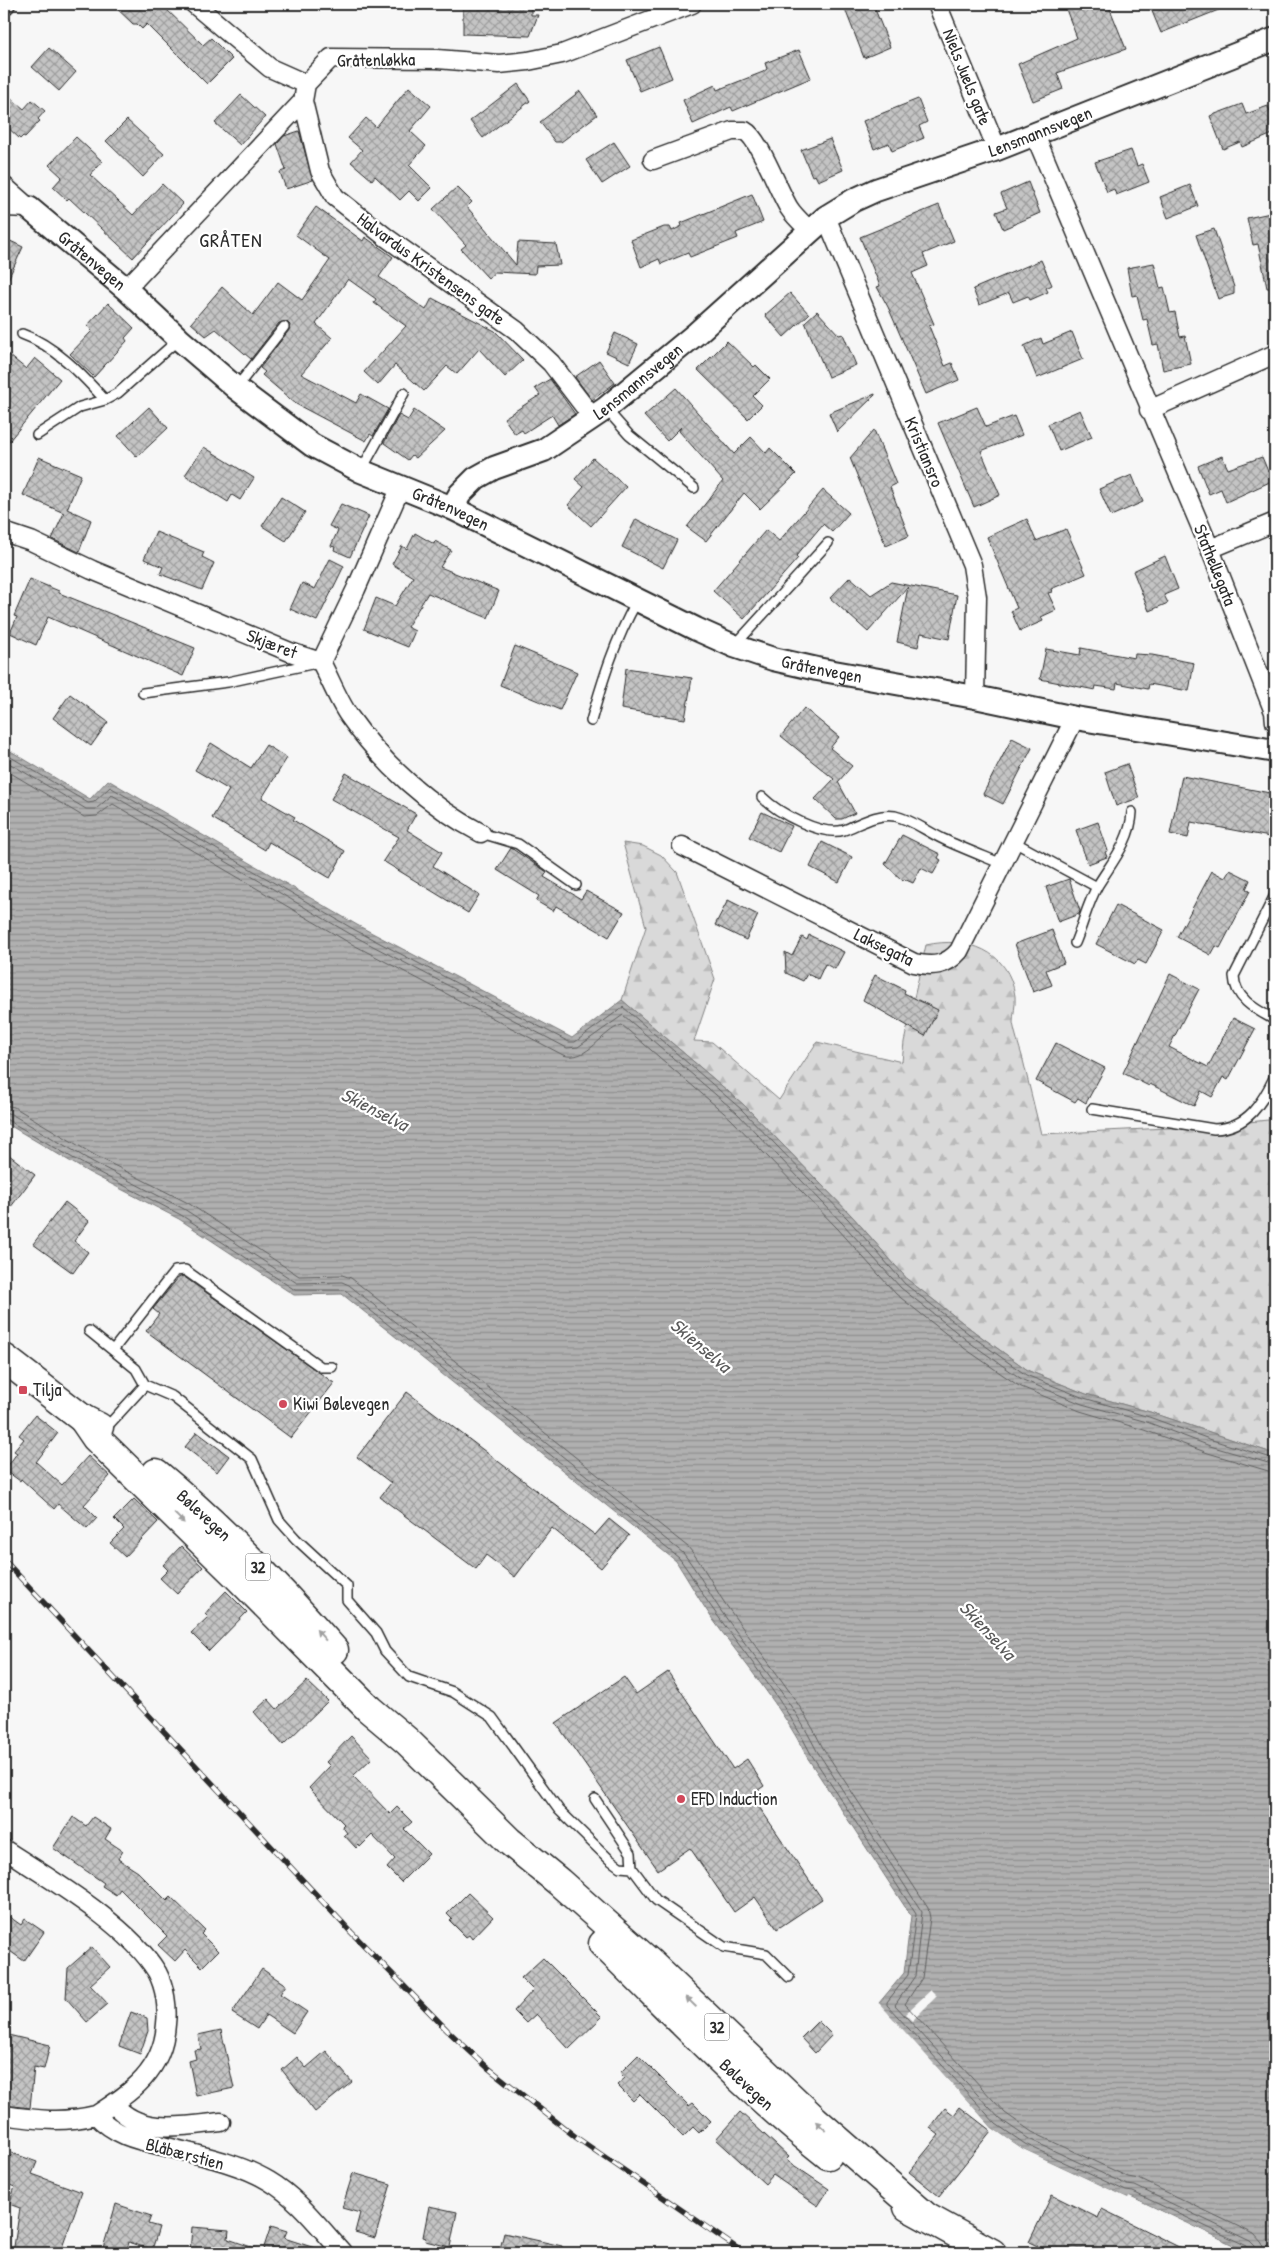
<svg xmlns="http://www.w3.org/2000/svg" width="1279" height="2257" viewBox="0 0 1279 2257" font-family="'Patrick Hand',sans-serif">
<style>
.forest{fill:url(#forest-firs);stroke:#828282}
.water{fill:url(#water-rules);stroke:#7b7b7b}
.pier{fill:#f7f7f7}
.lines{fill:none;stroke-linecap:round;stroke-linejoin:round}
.shore{stroke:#606060;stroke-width:1}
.building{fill:url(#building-cross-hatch);stroke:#2b2b2b}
.service-casing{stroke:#2b2b2b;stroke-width:12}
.minor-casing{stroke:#2b2b2b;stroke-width:21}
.tertiary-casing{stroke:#2b2b2b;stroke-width:26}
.primary-casing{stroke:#2b2b2b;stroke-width:31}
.service{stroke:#fff;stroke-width:9}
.minor{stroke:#fff;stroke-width:18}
.tertiary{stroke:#fff;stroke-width:22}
.primary{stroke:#fff;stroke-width:28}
.rail-casing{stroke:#2b2b2b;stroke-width:5.5}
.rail{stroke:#fff;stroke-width:4;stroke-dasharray:11;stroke-linecap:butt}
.oneway{fill:#a0a0a0}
.poi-dot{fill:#d1495b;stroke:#fff;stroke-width:2}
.labels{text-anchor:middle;stroke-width:4.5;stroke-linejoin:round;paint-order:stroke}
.shield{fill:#fff;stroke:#6b6b6b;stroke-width:1}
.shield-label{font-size:16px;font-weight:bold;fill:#2b2b2b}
.street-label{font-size:18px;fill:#2b2b2b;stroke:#fff}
.poi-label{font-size:18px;fill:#2b2b2b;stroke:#fff;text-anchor:start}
.water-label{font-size:19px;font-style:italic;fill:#5a5a5a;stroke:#fff}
.quarter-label{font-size:20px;letter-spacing:1px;fill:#2b2b2b;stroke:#fff}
</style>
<defs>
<pattern id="forest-firs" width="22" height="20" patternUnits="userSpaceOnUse" patternTransform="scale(1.25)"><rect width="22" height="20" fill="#d9d9d9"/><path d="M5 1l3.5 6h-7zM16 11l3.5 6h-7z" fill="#bababa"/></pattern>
<pattern id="water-rules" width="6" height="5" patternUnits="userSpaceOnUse" patternTransform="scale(1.25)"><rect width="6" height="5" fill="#b0b0b0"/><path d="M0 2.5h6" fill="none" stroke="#8f8f8f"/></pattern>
<pattern id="building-cross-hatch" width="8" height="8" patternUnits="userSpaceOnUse" patternTransform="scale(1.25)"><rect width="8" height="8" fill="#c4c4c4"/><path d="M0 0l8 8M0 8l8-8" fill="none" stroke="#9f9f9f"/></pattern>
</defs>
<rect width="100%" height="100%" fill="#f7f7f7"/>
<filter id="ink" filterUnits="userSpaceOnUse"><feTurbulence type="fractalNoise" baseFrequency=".02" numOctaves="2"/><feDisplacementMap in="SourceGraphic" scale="10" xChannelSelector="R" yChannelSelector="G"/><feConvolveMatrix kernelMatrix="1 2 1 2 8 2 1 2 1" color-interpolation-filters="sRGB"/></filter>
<g filter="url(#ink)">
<path class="forest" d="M623,843L643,846L661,855L677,872L715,979L694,1041L712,1042L779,1100L817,1042L902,1062L904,1042L926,945C967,936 1009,950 1015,996C1016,1005 1013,1014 1013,1023C1015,1034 1019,1046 1022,1056C1028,1082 1035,1108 1041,1134L1210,1126L1268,1120L1275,1124V1454L1150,1412L1086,1394L1029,1371L976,1333L908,1280L852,1216L744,1105L622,1000L646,927Z"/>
<path class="water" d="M4,747L90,799L108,780L357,925L572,1038L622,1000L744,1105L852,1216L908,1280L976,1333L1029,1371L1086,1394L1150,1412L1275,1454V2253H1250L1130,2196L1128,2198L1023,2149L992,2128L881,2006L879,2003L904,1973L911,1916L807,1757C782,1706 744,1663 711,1617C699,1599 688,1580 676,1561L342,1294L294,1295L179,1219L88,1172L4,1122Z"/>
<path class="pier" d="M931,1990L937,1996L912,2021L905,2014Z
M879,2003L992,2128L1023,2149L1128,2198L1129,2196L1224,2241L1223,2243L1022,2151L991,2130L880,2008L878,2005Z"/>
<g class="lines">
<path class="shore" d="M4,753L88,803L94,802L110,787L355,930L569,1042H575L623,1007L741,1109L848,1219L905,1284L973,1337L1026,1375L1084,1398L1149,1417L1212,1440L1275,1459
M4,760L86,809H96L112,795L352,935L567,1048L578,1047L623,1015L737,1113L843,1224L901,1288L969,1342L1023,1380L1082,1404L1147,1422L1210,1446L1275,1465
M4,769L84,817L97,816L113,804L348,942L563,1055C588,1063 602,1030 622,1025L731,1119L838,1229L896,1294L964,1348L1019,1386L1080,1411L1144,1430L1208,1453L1275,1473
M4,1105L14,1107L96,1156L188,1203L299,1276L342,1275L351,1278L688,1547C703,1564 713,1586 726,1605C759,1652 798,1696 823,1748L928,1908L930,1918L922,1978L905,2004L1005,2113L1032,2132L1128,2177L1139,2179L1254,2234L1262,2243L1264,2253
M4,1112L11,1114L93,1162L184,1209L297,1283L342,1282L349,1285L683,1553C698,1571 708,1592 721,1611C754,1657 792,1700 817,1751L922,1912L915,1976L895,2005L1000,2119L1029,2139L1127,2185L1135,2186L1250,2241L1255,2246L1257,2253
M4,1118L90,1168L181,1215L295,1290H345L679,1558C693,1576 703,1597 717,1615C750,1660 786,1704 811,1754L916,1914L908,1975L887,2002V2005L996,2124L1025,2144L1126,2191L1133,2192L1247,2246L1250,2253"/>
</g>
<path class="building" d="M112,4H161L203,45L211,38L232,59L207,84L147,24L142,29L137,24H133Z
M463,4H531V15H538L530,36L463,34Z
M843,4H873L890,47L864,58Z
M1064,4H1108L1126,49L1057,73L1063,89L1033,101L1018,64L1077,38Z
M1149,4H1231V5L1161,33Z
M659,47L672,78L640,91L627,60Z
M49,48L76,72L59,91L32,67Z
M799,50L811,78L733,111L731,107L693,124L683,100L715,85L717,90L763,72L767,69L765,63Z
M518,84L530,101L483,138L470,121Z
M409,87L431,106L410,131L426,146L409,165L432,188L419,201L409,191L400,200L375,176L372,180L351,162L362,150L348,138L366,118L376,127Z
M580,91L597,115L561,142H555L540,122Z
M4,92L24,109L32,100L45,111L38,119L40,121L25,137L23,136L20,139L4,124Z
M241,95L265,117L240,145L215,123Z
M918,99L927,122L919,126L924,138L892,151L889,143L874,149L863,121Z
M1242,104L1246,114L1268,106L1275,125V133L1242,147L1240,142L1223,149L1210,116Z
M127,120L164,154L143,177L106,141Z
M299,131L313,180L286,189L280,172L286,170L277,144L284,136Z
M76,137L102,161L90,175L133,215L162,184L183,204L133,258L69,198L67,200L53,187L62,177L49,165Z
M830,139L843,170L818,181L815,175L812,176L801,150Z
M614,142L630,166L602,184L586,160Z
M1131,150L1137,166L1142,164L1149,182L1116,195L1114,189L1107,192L1095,162Z
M1028,182L1040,213L1003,229L996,212L1007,208L1001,194Z
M1190,185L1198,206L1168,218L1160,197Z
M457,187L472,202L467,207L516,265L518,242L556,244L560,265L536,266L535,274L495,272L488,278L461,249L466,245L433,209Z
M752,194L763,222L736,233L738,238L690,257L688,253L661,264L659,259L641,267L631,240L664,227H670L672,231L682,226L681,223Z
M939,205L954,241L923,254L928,266L912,273L934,324L929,326L945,366L952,363L959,380L926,394L888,307L877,287L880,286L860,237Z
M316,207L363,241L365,237L393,257L379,277L426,310L432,298L495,331L523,360L505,377L479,349L457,374L447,366L424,391L395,365L378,385L364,372L406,326L374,303L376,299L348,279L316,324L332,338L301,374L356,403L361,394L388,409L373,436L370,434L366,441L296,404L262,375L265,372L260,368L289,330L290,325L287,322L279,323L251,359L216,329L206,336L191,323L222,287L253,315L278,282L302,300L330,260L296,235Z
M1275,212V288H1267L1258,244L1253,245L1247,218Z
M1214,229L1234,287V294L1218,299L1196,235Z
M4,238L23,247L4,288Z
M1041,260L1052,285L1046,288L1048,292L1030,300L1028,296L1013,302L1009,293L979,305L973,289Z
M1154,263L1160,288L1164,287L1170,313L1175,312L1180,337L1185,336L1191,364L1163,370L1158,344L1153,345L1147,319L1143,320L1137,295L1132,296L1127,268Z
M790,293L809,314L784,337L765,315Z
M108,303L134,328L125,338L127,341L94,377L70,354L92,331L87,326Z
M817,311L839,335L843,334L856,365L828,377L805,322Z
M1072,332L1083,359L1037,378L1024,346L1041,338L1043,344Z
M615,333L638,344L629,363L606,352Z
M727,341L754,367L756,365L770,379L753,396L762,405L748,419L698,370Z
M4,351L26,369L35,358L60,379L4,447Z
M599,360L615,383L592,400L575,377Z
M550,379L575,414L558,425L552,415L524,433L522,430L515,434L504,418L540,395L535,388Z
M676,388L734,454L751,437L766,453L770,448L796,474L760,509L744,493L706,541L687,527L723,481L679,431L681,427L667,441L644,416Z
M875,394V395L837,432L829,413Z
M149,407L168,428L137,457L118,436Z
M977,407L986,427L1014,416L1022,435L981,451L1000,495L974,507L938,423Z
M414,410L445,431L416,458L412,455L408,460L384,443L399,415L408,420Z
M1080,410L1092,437L1059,451L1048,424Z
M874,430L896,484L890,487L909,536L886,546L850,458Z
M204,447L254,478L240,500L232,495L228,502L185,475Z
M1222,456L1228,469L1262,457L1272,481L1226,502L1221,489L1209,494L1198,466Z
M39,457L81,475L67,509L91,520L79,552L52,539L64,513L23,495Z
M593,458L626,487L591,526L568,505L584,487L575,479Z
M1132,475L1143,502L1111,516L1099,489Z
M823,490L849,513L832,532L823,524L796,556L798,558L744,619L713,591L766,530L779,541Z
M281,497L305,512L286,541L262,526Z
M341,504L369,516L350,557L334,550L335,547L331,546L338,530L329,526Z
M636,519L677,540L663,568L622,547Z
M1027,519L1036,541L1066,529L1086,574L1051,589L1052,592L1048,593L1056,610L1041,617L1043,621L1020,631L1011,611L1017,608L987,537Z
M156,532L204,552L202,557L214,563L202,590L160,574L163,567L144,559Z
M415,533L434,544L435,541L451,550L440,567L499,591L488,618L428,593L407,627L415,631L408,647L364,629L376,598L395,606L413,577L392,564L402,546L407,549Z
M1165,556L1178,589L1164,595L1168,603L1149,611L1133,571Z
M330,559L344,566L317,621L290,609L302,583L315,589Z
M850,577L871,595L891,582L957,595L949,639L921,633L918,647L897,642L908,587L868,632L830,598Z
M30,579L59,591V593L195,648L183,676L48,617L36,645L10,633L17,617L14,616Z
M515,646L577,672L560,710L500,685Z
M1081,648L1134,658L1135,654L1152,655L1194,663L1189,691L1149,684L1148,689L1117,683L1116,689L1096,686L1095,690L1040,679L1046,649L1080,655Z
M626,668L692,678L685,719L621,709Z
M70,694L108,722L91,746L53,718Z
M804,708L839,737L830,748L852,766L838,782L855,813L842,819H836L815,799L834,779L781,736Z
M1012,738L1032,748L1003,804L983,794Z
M211,743L251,768L266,745L287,758L262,798L295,817L293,820L345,851L330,878L269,842L265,850L212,818L229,790L195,770Z
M1127,764L1139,798L1116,806L1105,772Z
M346,773L416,814L407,830L442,852L433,866L479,895L468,913L383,861L399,837L331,799Z
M1182,776L1275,794V838L1191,822L1188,838L1170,834Z
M762,812L792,826L779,852L749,837Z
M1098,822L1108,851L1105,852L1107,857L1088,864L1076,830Z
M902,835L940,854L938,858L941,860L933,874L921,868L913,883L904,879L903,881L885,864Z
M822,842L852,857L839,882L810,867Z
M511,848L547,872L544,877L581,899L586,891L624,912L609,937L556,906L553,911L536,901L539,896L497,870Z
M1230,870L1250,880L1246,889L1250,891L1220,948L1216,946L1211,955L1177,937L1212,871L1225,878Z
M1069,879L1080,911L1079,914L1058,922L1046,887Z
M728,900L758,915L746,940L715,925Z
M1116,905L1164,930L1146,964L1138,960L1135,964L1096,944Z
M1052,930L1064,963L1046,970L1052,985L1033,992L1015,944Z
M809,935L844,952L835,969L825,964L818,979L807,974L803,981L786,973L785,952L792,956L802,937L807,940Z
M1170,974L1199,989L1169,1047L1208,1067L1233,1018L1255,1029L1228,1080L1223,1077L1212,1097L1201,1091L1194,1106L1150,1084L1149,1086L1123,1073Z
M875,975L905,990L904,993L938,1010L925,1036L863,1000Z
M1056,1043L1105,1068L1086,1103L1078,1098L1075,1102L1036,1081Z
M4,1151L35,1175L4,1216Z
M65,1202L89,1221L74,1241L88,1252L73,1273L33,1244Z
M183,1276L334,1383L291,1438L146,1331L159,1314L153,1309L178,1278Z
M407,1392L595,1535L609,1519L629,1535L601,1568L552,1528L515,1577L486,1555L476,1569L380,1497L391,1483L357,1457Z
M35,1415L58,1433L36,1462L62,1485L88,1456L110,1476L84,1505L97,1518L87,1529L58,1504L54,1509L21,1479L20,1481L5,1470L17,1453L14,1451L24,1439L19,1435Z
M197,1432L229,1456L217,1472L185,1447Z
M134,1499L158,1522L125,1557L110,1543L124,1529L114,1519Z
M181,1546L203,1567L177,1594L160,1578L168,1570L163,1565Z
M226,1591L247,1612L209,1651L191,1633L208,1617L205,1614L209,1609Z
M668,1672L733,1769L747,1759L764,1786L751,1795L822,1899L777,1929L755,1897L734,1912L690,1848L658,1870L556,1723L624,1677L636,1694Z
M307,1681L328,1701L283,1745L254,1712L268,1699L277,1709Z
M351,1736L372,1758L353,1776L390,1814L397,1807L412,1822L404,1829L429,1854L401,1882L387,1868L395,1859L372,1835L360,1847L359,1845L356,1848L344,1835L347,1833L342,1826L344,1824L309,1788L330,1766L326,1762Z
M73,1817L86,1826L93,1817L111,1829L105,1839L123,1851L118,1859L138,1872L167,1901L171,1897L205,1930L201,1934L218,1951L202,1967L185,1950L175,1961L158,1945L167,1936L120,1889L116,1895L102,1886L104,1883L53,1848Z
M468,1893L493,1917L472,1939L469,1935L466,1937L450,1921L452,1919L447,1914Z
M4,1913L21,1925L25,1919L44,1932L24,1961L4,1947Z
M92,1947L110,1967L90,1985L108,2004L87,2022L66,1998L68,1968Z
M543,1958L602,2017L569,2049L536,2014L526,2023L514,2011L533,1990L521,1978Z
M262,1969L286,1985L280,1994L307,2012L293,2033L266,2015L257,2029L232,2013Z
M131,2012L147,2018L148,2031L140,2054L119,2046Z
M818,2021L832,2035L815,2053L801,2038Z
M221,2030L234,2088L196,2096L189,2061L196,2059L194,2050L201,2049L198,2035Z
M4,2034L50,2045L44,2069L34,2067L30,2108L4,2105Z
M326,2051L352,2082L315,2112L282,2070L297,2057L306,2068Z
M638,2055L689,2106L693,2103L711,2121L699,2133L693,2127L683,2137L640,2094L633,2101L617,2085L625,2078L620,2073Z
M960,2107L991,2131L939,2196L909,2172L939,2135L930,2128L945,2108L954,2115Z
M740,2112L789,2157L786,2160L829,2189L818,2206L773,2175L765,2184L716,2139Z
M12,2153L37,2162L32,2174L82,2192L60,2253H13L20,2208L9,2204L15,2187L4,2183V2176Z
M353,2173L391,2184L375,2238L355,2232L360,2213L342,2208Z
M1052,2195L1098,2218L1102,2209L1191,2253H1052L1029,2242Z
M116,2204L151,2216L148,2224L159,2227L152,2250L129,2242L126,2253L103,2248Z
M429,2206L457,2212L450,2247L425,2241L426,2238L423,2237Z
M271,2226L287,2231L284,2238L321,2250V2253H262Z
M192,2227L229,2230L228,2239L260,2250V2253H190Z
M504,2233L562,2246V2253H499Z"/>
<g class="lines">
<defs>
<path id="service" d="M22,334C56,346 82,375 105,400
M236,388L284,327
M606,409L629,435L694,488
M37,435L80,407L105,400L118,393L179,339
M361,471L404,393
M736,644L828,543
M143,693L228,682L316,663
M591,721C603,679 615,640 637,601
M762,797C778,813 822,837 844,830C860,824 877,813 895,816C913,820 926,831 943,839C962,848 983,856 1002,864
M481,833L518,844L576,885
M1014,842L1097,887
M1275,895L1234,976C1235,1000 1257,1010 1275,1020
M1075,943C1083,924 1088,902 1098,885C1112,862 1131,840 1132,812
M1092,1109L1214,1129C1248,1128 1262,1103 1275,1076
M89,1331L136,1369L145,1385L173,1397L252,1459L279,1520L296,1539L347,1586V1600L376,1633L385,1651L409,1677L453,1692L492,1717L559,1810L609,1859L620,1867L632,1868
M113,1350L175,1271L185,1270L321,1367H332
M103,1431L145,1385
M595,1799L631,1853L632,1868L656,1900L724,1947L766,1954L789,1977"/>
<path id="minor" d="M194,4L270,68L306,84
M937,4L997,149
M4,6L6,4
M303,101L320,171L335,197L387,238L516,330L551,363L593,418
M1035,135L1210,549L1274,712L1275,722
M653,160L732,131H745C759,138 778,190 789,208C794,216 803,224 810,231
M4,186L29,208
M4,207L29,208
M826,217L972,565L977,597L975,697
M126,289L303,101L306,84L331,58L437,59L499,64L528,61L562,54L692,4
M1149,410L1275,354
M4,532L31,541L92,570L290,652L321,662C330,679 338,700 349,716C383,764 429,806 481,833
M1210,549L1275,522
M321,662L356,589L400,489
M682,846L914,963C933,967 946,966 959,951L1075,718
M4,1849C50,1879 129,1925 157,1972C165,1987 168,2007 166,2024C163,2071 132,2092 96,2115
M114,2104C139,2136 185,2126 221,2122
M4,2115C36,2120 64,2123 96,2115C117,2138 143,2141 171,2148C203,2156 241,2164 269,2181C298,2198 320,2228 343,2253"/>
<g id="tertiary">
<path id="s1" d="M29,208L126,289L179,339L236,388L312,445L361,471L452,508L696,629L734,646L773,659L817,669L975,697L1075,718L1275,751"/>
<path id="s2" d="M452,508L460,494L476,478L494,468L544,450L605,409L697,333L826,217L854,200L876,190L997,149L1275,39"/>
</g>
<g id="primary">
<path d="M4,1358L83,1419L99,1427"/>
<path d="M83,1419L96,1438L235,1574L369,1709L407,1741L509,1841L559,1882L648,1961L815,2120L924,2215"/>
<path id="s3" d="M156,1473C220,1526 279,1587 334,1650"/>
<path id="s4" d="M603,1944C677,2016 747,2091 828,2155"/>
<path d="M908,2207L992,2253"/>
</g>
</defs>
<use href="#service" class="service-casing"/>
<use href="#minor" class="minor-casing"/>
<use href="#tertiary" class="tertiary-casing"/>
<use href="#primary" class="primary-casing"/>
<use href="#service" class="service"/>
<use href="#minor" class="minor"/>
<use href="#tertiary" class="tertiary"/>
<use href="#primary" class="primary"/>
<defs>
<path id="rail" d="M4,1560L351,1932L448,2031L487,2067L577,2138L744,2253"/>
</defs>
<use href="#rail" class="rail-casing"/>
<use href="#rail" class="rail"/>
</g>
<defs><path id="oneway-solid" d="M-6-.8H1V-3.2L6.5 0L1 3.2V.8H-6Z" transform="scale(1.25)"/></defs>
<g class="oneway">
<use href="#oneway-solid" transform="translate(179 1518) rotate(45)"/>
<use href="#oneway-solid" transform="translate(321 1635) rotate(-131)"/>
<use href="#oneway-solid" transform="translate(691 2002) rotate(-136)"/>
<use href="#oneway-solid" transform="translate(821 2126) rotate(-139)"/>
</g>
</g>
<g class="poi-dot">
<rect x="18" y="1385" width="10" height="10" rx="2.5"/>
<circle cx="283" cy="1404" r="5"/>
<circle cx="681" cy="1799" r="5"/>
</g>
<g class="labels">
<g class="shield">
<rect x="245.5" y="1553.5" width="25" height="27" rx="4"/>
<rect x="704.5" y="2013.5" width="25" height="27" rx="4"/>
</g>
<g class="shield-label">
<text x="258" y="1573">32</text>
<text x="717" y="2033">32</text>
</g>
<g class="street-label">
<text transform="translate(376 60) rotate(-1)" y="6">Gråtenløkka</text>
<text transform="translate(967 77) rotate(68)" y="6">Niels Juels gate</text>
<text dy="6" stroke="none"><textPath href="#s2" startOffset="710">Lensmannsvegen</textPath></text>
<text dy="6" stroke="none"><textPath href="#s1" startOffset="82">Gråtenvegen</textPath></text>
<text transform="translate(431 269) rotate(36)" y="6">Halvardus Kristensens gate</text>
<text dy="6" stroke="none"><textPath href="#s2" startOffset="229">Lensmannsvegen</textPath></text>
<text transform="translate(924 452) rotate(67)" y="6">Kristiansro</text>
<text dy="6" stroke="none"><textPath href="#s1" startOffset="522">Gråtenvegen</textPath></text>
<text transform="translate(1215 565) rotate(68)" y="6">Stathellegata</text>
<text transform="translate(272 644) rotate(21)" y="6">Skjæret</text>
<text dy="6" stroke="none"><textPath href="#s1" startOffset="928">Gråtenvegen</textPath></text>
<text transform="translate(884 947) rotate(26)" y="6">Laksegata</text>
<text dy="6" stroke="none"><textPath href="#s3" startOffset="64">Bølevegen</textPath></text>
<text dy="6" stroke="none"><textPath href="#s4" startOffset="201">Bølevegen</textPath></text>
<text transform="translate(185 2154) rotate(15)" y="6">Blåbærstien</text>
</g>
<g class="poi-label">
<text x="33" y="1396">Tilja</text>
<text x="293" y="1410">Kiwi Bølevegen</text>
<text x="691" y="1805">EFD Induction</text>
</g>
<g class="water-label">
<text transform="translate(375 1109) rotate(27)" y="7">Skienselva</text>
<text transform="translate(701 1345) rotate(40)" y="7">Skienselva</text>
<text transform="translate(988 1630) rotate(47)" y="7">Skienselva</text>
</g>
<g class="quarter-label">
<text x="231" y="247">GRÅTEN</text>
</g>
</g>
<rect width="1279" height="2257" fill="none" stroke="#fff" stroke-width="20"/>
<rect x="10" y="10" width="1259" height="2237" fill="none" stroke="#2b2b2b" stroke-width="2" filter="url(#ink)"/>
</svg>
